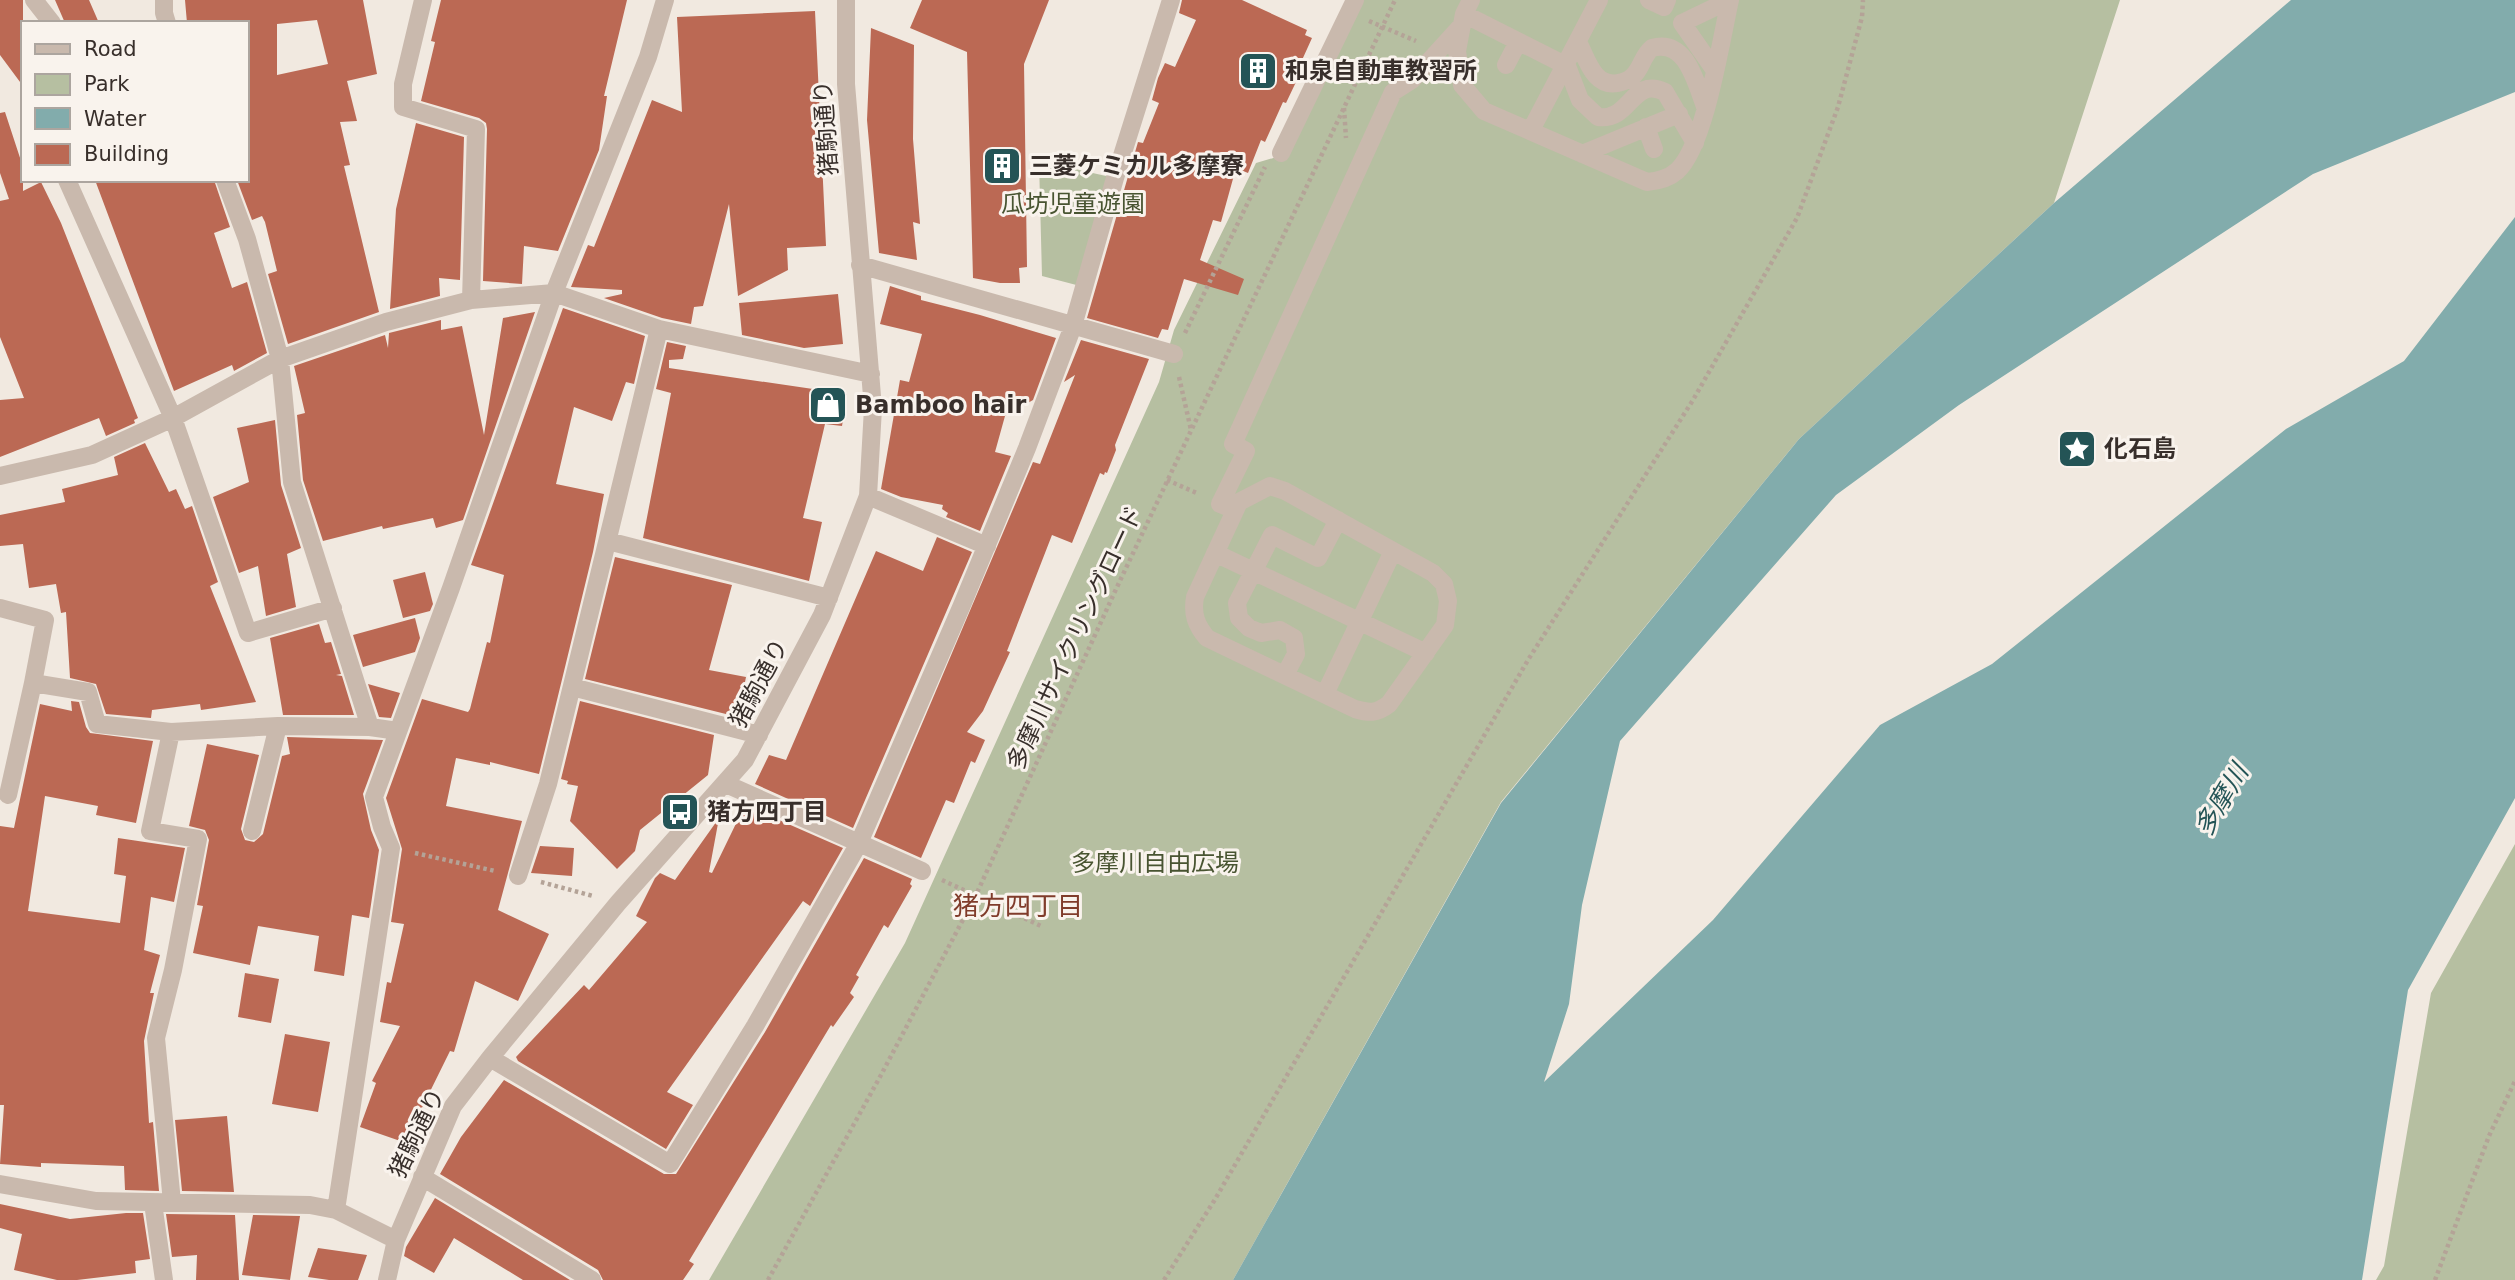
<svg xmlns="http://www.w3.org/2000/svg" width="2515" height="1280" viewBox="0 0 2515 1280" font-family="'DejaVu Sans','Noto Sans JP',sans-serif">
<style>
.green{fill:#b6bfa1}
.water{fill:#82acac}
.building{fill:#bb6954;fill-rule:evenodd}
.lines{fill:none;stroke-linecap:round;stroke-linejoin:round}
.path{stroke:#b4a397;stroke-width:4.5;stroke-dasharray:3.5 3.5;stroke-linecap:butt}
.minor{stroke:#c9b9ad;stroke-width:18}
.labels{text-anchor:middle;stroke-width:6;stroke-linejoin:round;paint-order:stroke}
.poi-label{font-size:24px;font-weight:bold;fill:#382f2b;stroke:#f9f3ed;text-anchor:start}
.street-label{font-size:24px;fill:#382f2b;stroke:#f9f3ed}
.park-label{font-size:24px;fill:#485431;stroke:#f9f3ed}
.water-label{font-size:26px;font-style:italic;fill:#245456;stroke:#f9f3ed}
.neighbourhood-label{font-size:26px;fill:#803c2b;stroke:#f9f3ed}
</style>
<rect width="100%" height="100%" fill="#f1e9e0"/>
<path class="green" d="M1361,0H2120L2054,203L1799,439L1501,802L1233,1280H709L905,943L1159,382L1174,330L1256,163L1287,154Z
M1039,161L1115,178L1084,287L1042,276Z
M2515,844V1280H2376L2384,1266L2431,993Z"/>
<path class="water" d="M2291,0H2515V92L2313,174L1959,405L1836,495L1620,741L1582,905L1569,1004L1544,1082L1713,920L1880,725L1992,664L2286,429L2404,361L2515,217V798L2408,990L2362,1280H1233L1501,803L1799,439L2054,203Z"/>
<path class="building" d="M0,0H23V86L0,55Z
M55,0H89L99,23H65Z
M185,0H363L377,74L347,81L357,121L340,122L350,165L344,166L379,312L288,344L268,274L277,271L265,222L262,216L252,220L237,180H247V23H187ZM317,20L328,64L277,75V24Z
M441,0H627L604,96H607L599,150L558,251L524,246L522,284L483,281L487,129L486,123L479,118L421,101L435,42L431,41Z
M922,0H1049L1024,64L1027,267L1019,268L1020,283H1000L973,278L967,52L910,28Z
M1182,0H1242L1307,30L1305,35L1312,38L1293,80L1296,82L1286,103L1283,102L1265,142L1261,140L1248,173L1236,168L1221,222L1213,220L1200,260L1244,279L1238,295L1184,279L1168,330L1162,329L1158,338L1087,318L1138,142L1143,143L1159,103L1152,100L1158,78L1165,63L1175,67L1196,20L1179,13Z
M815,11L826,246L787,248L788,270L738,296L729,204L703,306L694,307L691,324L662,318L604,298L622,294V290L571,287L588,245L594,247L652,100L682,112L677,17Z
M871,28L914,45L913,139L920,224L913,222L917,260L879,253L867,120Z
M5,112L23,167V191L41,182L61,223L138,418L134,420L135,423L106,436L99,418L0,457V400L24,398L0,337V201L9,199L0,173V113Z
M416,123L464,137L460,280L439,278L440,296L390,309L396,209Z
M95,180H214L230,227L214,233L232,288L247,282L267,353L234,371L232,365L174,391Z
M890,286L921,296V300L980,315L1056,338L1033,400L1005,416L995,452L1011,456L980,531L946,517L948,513L942,509L943,505L901,497L881,489L900,380L909,382L922,334L880,324Z
M838,294L843,344L804,348L742,335L739,303Z
M563,308L645,336L634,384L626,382L612,421L574,407L556,484L604,494L593,552L539,774L490,762V765L456,758L446,806L522,821L498,910L549,934L518,1001L475,981L454,1052L450,1051L413,1126L406,1143L360,1127L376,1083L372,1081L400,1026L380,1022L387,982L391,983L404,924L391,922L402,849L386,798L422,699L468,712L470,709L487,642L490,643L504,575L471,565Z
M535,312L463,520L436,528L433,518L383,529L382,526L323,541L303,480L297,415L305,413L294,366L385,335L388,348L389,333L441,320V330L462,326L484,435L503,318Z
M1081,340L1149,359L1115,445L1116,450L1107,473L1105,472L1104,475L1100,473L1072,543L1052,535L1007,651L1010,652L983,711L967,732L985,740L975,763L971,761L954,803L946,800L921,858L874,837L1033,462L1040,464L1075,375L1064,382Z
M667,342L686,346L683,359L669,360V368L847,394L842,426L825,424L803,518L822,522L809,581L643,538L671,393L656,389Z
M275,420L281,485L301,548L287,554L296,607L266,616L258,566L239,573L213,497L249,482L237,428Z
M145,443L169,492L176,489L185,509L192,506L218,582L210,586L256,702L201,710L200,704L152,710L151,718L106,714L96,684L70,678L66,612L61,613L56,584L29,588L23,544L0,546V515L65,502L62,489L118,475L114,457Z
M937,537L972,552L853,828L755,784L769,755L786,760L876,551L923,571Z
M615,557L732,585L709,670L746,677L738,717L585,679Z
M425,572L433,604L430,611L403,618L393,580Z
M415,618L420,638L415,652L363,667L353,635Z
M319,624L325,643L331,642L341,674L336,675L342,676L354,715H283L270,638Z
M368,684L400,693L391,718L379,717Z
M71,701L79,702L86,727L90,733L153,741L136,823L96,815L98,806L45,796L28,911L120,923L126,876L114,874L118,838L185,848L174,902L151,897L144,950L160,955L150,993H154L144,1041L149,1123L153,1122L159,1191L125,1190L124,1166L41,1163V1167L0,1164L4,1105H0V826L14,828L40,704L72,711Z
M580,701L714,735L708,775L640,830L635,851L617,869L570,821L578,786L567,784L568,781L561,779Z
M287,737L383,740L363,794L371,830L379,850L369,918L352,915L344,976L314,971L319,936L258,926L250,965L193,953L203,906L197,905L209,840L205,830L189,826L207,744L259,755L241,829L245,840L254,842L263,834L282,756L290,754Z
M745,805L843,848L810,906L803,901L667,1092L693,1105L666,1149L518,1061L516,1057L584,985L589,990L647,922L636,916L655,878L660,873L675,880L719,818L709,872L712,873Z
M540,846L574,848L572,876L531,873Z
M864,858L912,879L910,884L912,886L888,928L884,925L856,975L859,977L850,993L854,997L833,1027L831,1025L689,1261L694,1264L683,1280H603L598,1270L440,1174L461,1137L504,1080L664,1174H676L765,1032Z
M245,973L279,979L271,1023L238,1017Z
M285,1034L330,1042L318,1112L272,1104Z
M227,1116L234,1192L182,1191L175,1120Z
M435,1198L570,1280H523L454,1238L434,1273L404,1256L406,1247Z
M0,1204L70,1219L126,1213H143L150,1259L135,1261L136,1273L77,1280H57L14,1270L22,1234L0,1228Z
M166,1214L235,1215L239,1280H196L197,1255L172,1257Z
M253,1215L300,1216L290,1280L242,1275Z
M318,1248L367,1255L358,1280H329L308,1277Z"/>
<g class="lines">
<path class="path" d="M1369,21L1416,41
M1359,75L1374,83
M1344,108L1346,138
M1185,333L1265,167
M1179,377L1191,430
M1167,480L1199,494
M415,853L495,871
M942,880L1041,926
M541,882L593,896
M768,1280L881,1075L976,895L1117,587L1395,0
M1164,1280L1214,1201L1528,660L1693,400L1797,218L1838,107L1862,17L1863,0
M2435,1280L2489,1136L2515,1081"/>
<path class="minor" d="M34,0L52,23
M164,0V13L167,23
M423,0L403,84V107L476,129L471,300
M1471,0L1464,14L1457,51L1462,85L1484,111L1647,182C1658,181 1668,179 1677,171C1705,146 1721,40 1730,0
M1649,0L1664,7L1667,0
M1464,14L1567,66L1580,100L1598,117C1632,121 1631,76 1665,92L1695,143
M1578,42C1587,59 1594,88 1618,83C1623,82 1629,80 1633,76C1642,68 1642,56 1652,48C1687,38 1696,84 1706,109
M1506,65L1518,42
M1714,69L1682,23L1730,0
M1646,127L1654,149
M1531,130L1599,0
M1281,153L1355,0
M1582,154L1679,114
M67,180L173,418L248,633L333,608
M225,180L247,239L280,359L292,482L370,727
M860,265L1174,354
M0,476L92,455L173,418L280,359L386,322L471,300L554,293L659,329L871,374
M1270,486L1285,491L1433,573L1444,584L1448,601L1445,625L1389,704C1376,714 1369,713 1355,709L1207,638C1196,625 1192,614 1195,597L1239,502Z
M868,496L987,546
M1235,510L1220,504L1246,451L1233,444L1393,92L1412,80L1462,25
M608,541L829,598
M1215,553L1426,653
M0,608L45,620L33,683L88,692L97,724L171,732L278,726L370,727L398,731
M1285,675L1296,654L1294,638L1280,630L1261,633L1249,628L1239,618L1237,603L1272,535L1318,558L1338,520
M572,687L759,735
M1325,694L1393,551
M171,732L150,831L198,839L173,970L156,1038L172,1202
M726,784L922,871
M8,795L33,683
M252,831L278,726
M518,876L548,784L659,329
M490,1058L670,1164L755,1026L859,843L962,605L1027,448L1073,326L1115,178L1171,0
M422,1177L592,1280
M0,1184L96,1201L310,1205L336,1210L396,1240
M153,1203L164,1280
M336,1210L391,848L382,827L374,797L451,588L554,293L648,57L665,0
M387,1280L396,1240L453,1106L490,1058L618,903L745,760L822,615L868,496L873,408L846,84V0"/>
</g>
<defs>
<symbol id="building-square" viewBox="-11 -11 22 22"><rect x="-9" y="-9" width="18" height="18" rx="4" fill="#245456" stroke="#f9f3ed"/><path d="M-4-6H4V6H1V3H-1V6H-4ZM-2.5-4.3h1.7v1.8h-1.7ZM.8-4.3h1.7v1.8H.8ZM-2.5-1h1.7V.8h-1.7ZM.8-1h1.7V.8H.8Z" fill="#fff"/></symbol>
<symbol id="shop-square" viewBox="-11 -11 22 22"><rect x="-9" y="-9" width="18" height="18" rx="4" fill="#245456" stroke="#f9f3ed"/><path d="M-5-2.5h2.3a2.7 3.5 0 0 1 5.4 0H5L5.5 6h-11ZM-1.5-2.5h3a1.5 2.3 0 0 0-3 0Z" fill="#fff"/></symbol>
<symbol id="sight-square" viewBox="-11 -11 22 22"><rect x="-9" y="-9" width="18" height="18" rx="4" fill="#245456" stroke="#f9f3ed"/><path d="M0-6L1.8-2.2L6-1.7L2.9 1.2L3.7 5.4L0 3.3L-3.7 5.4L-2.9 1.2L-6-1.7L-1.8-2.2Z" fill="#fff"/></symbol>
<symbol id="bus-square" viewBox="-11 -11 22 22"><rect x="-9" y="-9" width="18" height="18" rx="4" fill="#245456" stroke="#f9f3ed"/><path d="M-5-6H5V4H4V6H2V4H-2V6H-4V4H-5ZM-3.5-4V0h7V-4ZM-3.5 1.2v1.5H-2V1.2ZM2 1.2v1.5H3.5V1.2Z" fill="#fff"/></symbol>
</defs>
<g fill-rule="evenodd">
<use href="#building-square" x="1236" y="49" width="44" height="44"/>
<use href="#building-square" x="980" y="144" width="44" height="44"/>
<use href="#shop-square" x="806" y="383" width="44" height="44"/>
<use href="#sight-square" x="2055" y="427" width="44" height="44"/>
<use href="#bus-square" x="658" y="790" width="44" height="44"/>
</g>
<g class="labels">
<g class="poi-label">
<text x="1285" y="79">和泉自動車教習所</text>
<text x="1029" y="174">三菱ケミカル多摩寮</text>
<text x="855" y="413">Bamboo hair</text>
<text x="2104" y="457">化石島</text>
<text x="707" y="820">猪方四丁目</text>
</g>
<g class="street-label">
<text transform="translate(826 128) rotate(-94)" y="8">猪駒通り</text>
<text transform="translate(1075 638) rotate(-65)" y="8">多摩川サイクリングロード</text>
<text transform="translate(759 683) rotate(-62)" y="8">猪駒通り</text>
<text transform="translate(417 1133) rotate(-64)" y="8">猪駒通り</text>
</g>
<g class="park-label">
<text x="1073" y="212">瓜坊児童遊園</text>
<text x="1155" y="871">多摩川自由広場</text>
</g>
<g class="water-label">
<text transform="translate(2221 800) rotate(-59)" y="9">多摩川</text>
</g>
<g class="neighbourhood-label">
<text x="1018" y="915">猪方四丁目</text>
</g>
</g>
<rect x="21" y="21" width="228" height="161" fill="#f9f3ed" stroke="#aca59f" stroke-width="2"/>
<rect x="35" y="44" width="35" height="10" fill="#c9b9ad" stroke="#aca59f" stroke-width="2"/>
<text x="84" y="56" font-size="21" fill="#382f2b">Road</text>
<rect x="35" y="74" width="35" height="21" fill="#b6bfa1" stroke="#aca59f" stroke-width="2"/>
<text x="84" y="91" font-size="21" fill="#382f2b">Park</text>
<rect x="35" y="108" width="35" height="21" fill="#82acac" stroke="#aca59f" stroke-width="2"/>
<text x="84" y="126" font-size="21" fill="#382f2b">Water</text>
<rect x="35" y="144" width="35" height="21" fill="#bb6954" stroke="#aca59f" stroke-width="2"/>
<text x="84" y="161" font-size="21" fill="#382f2b">Building</text>
</svg>
